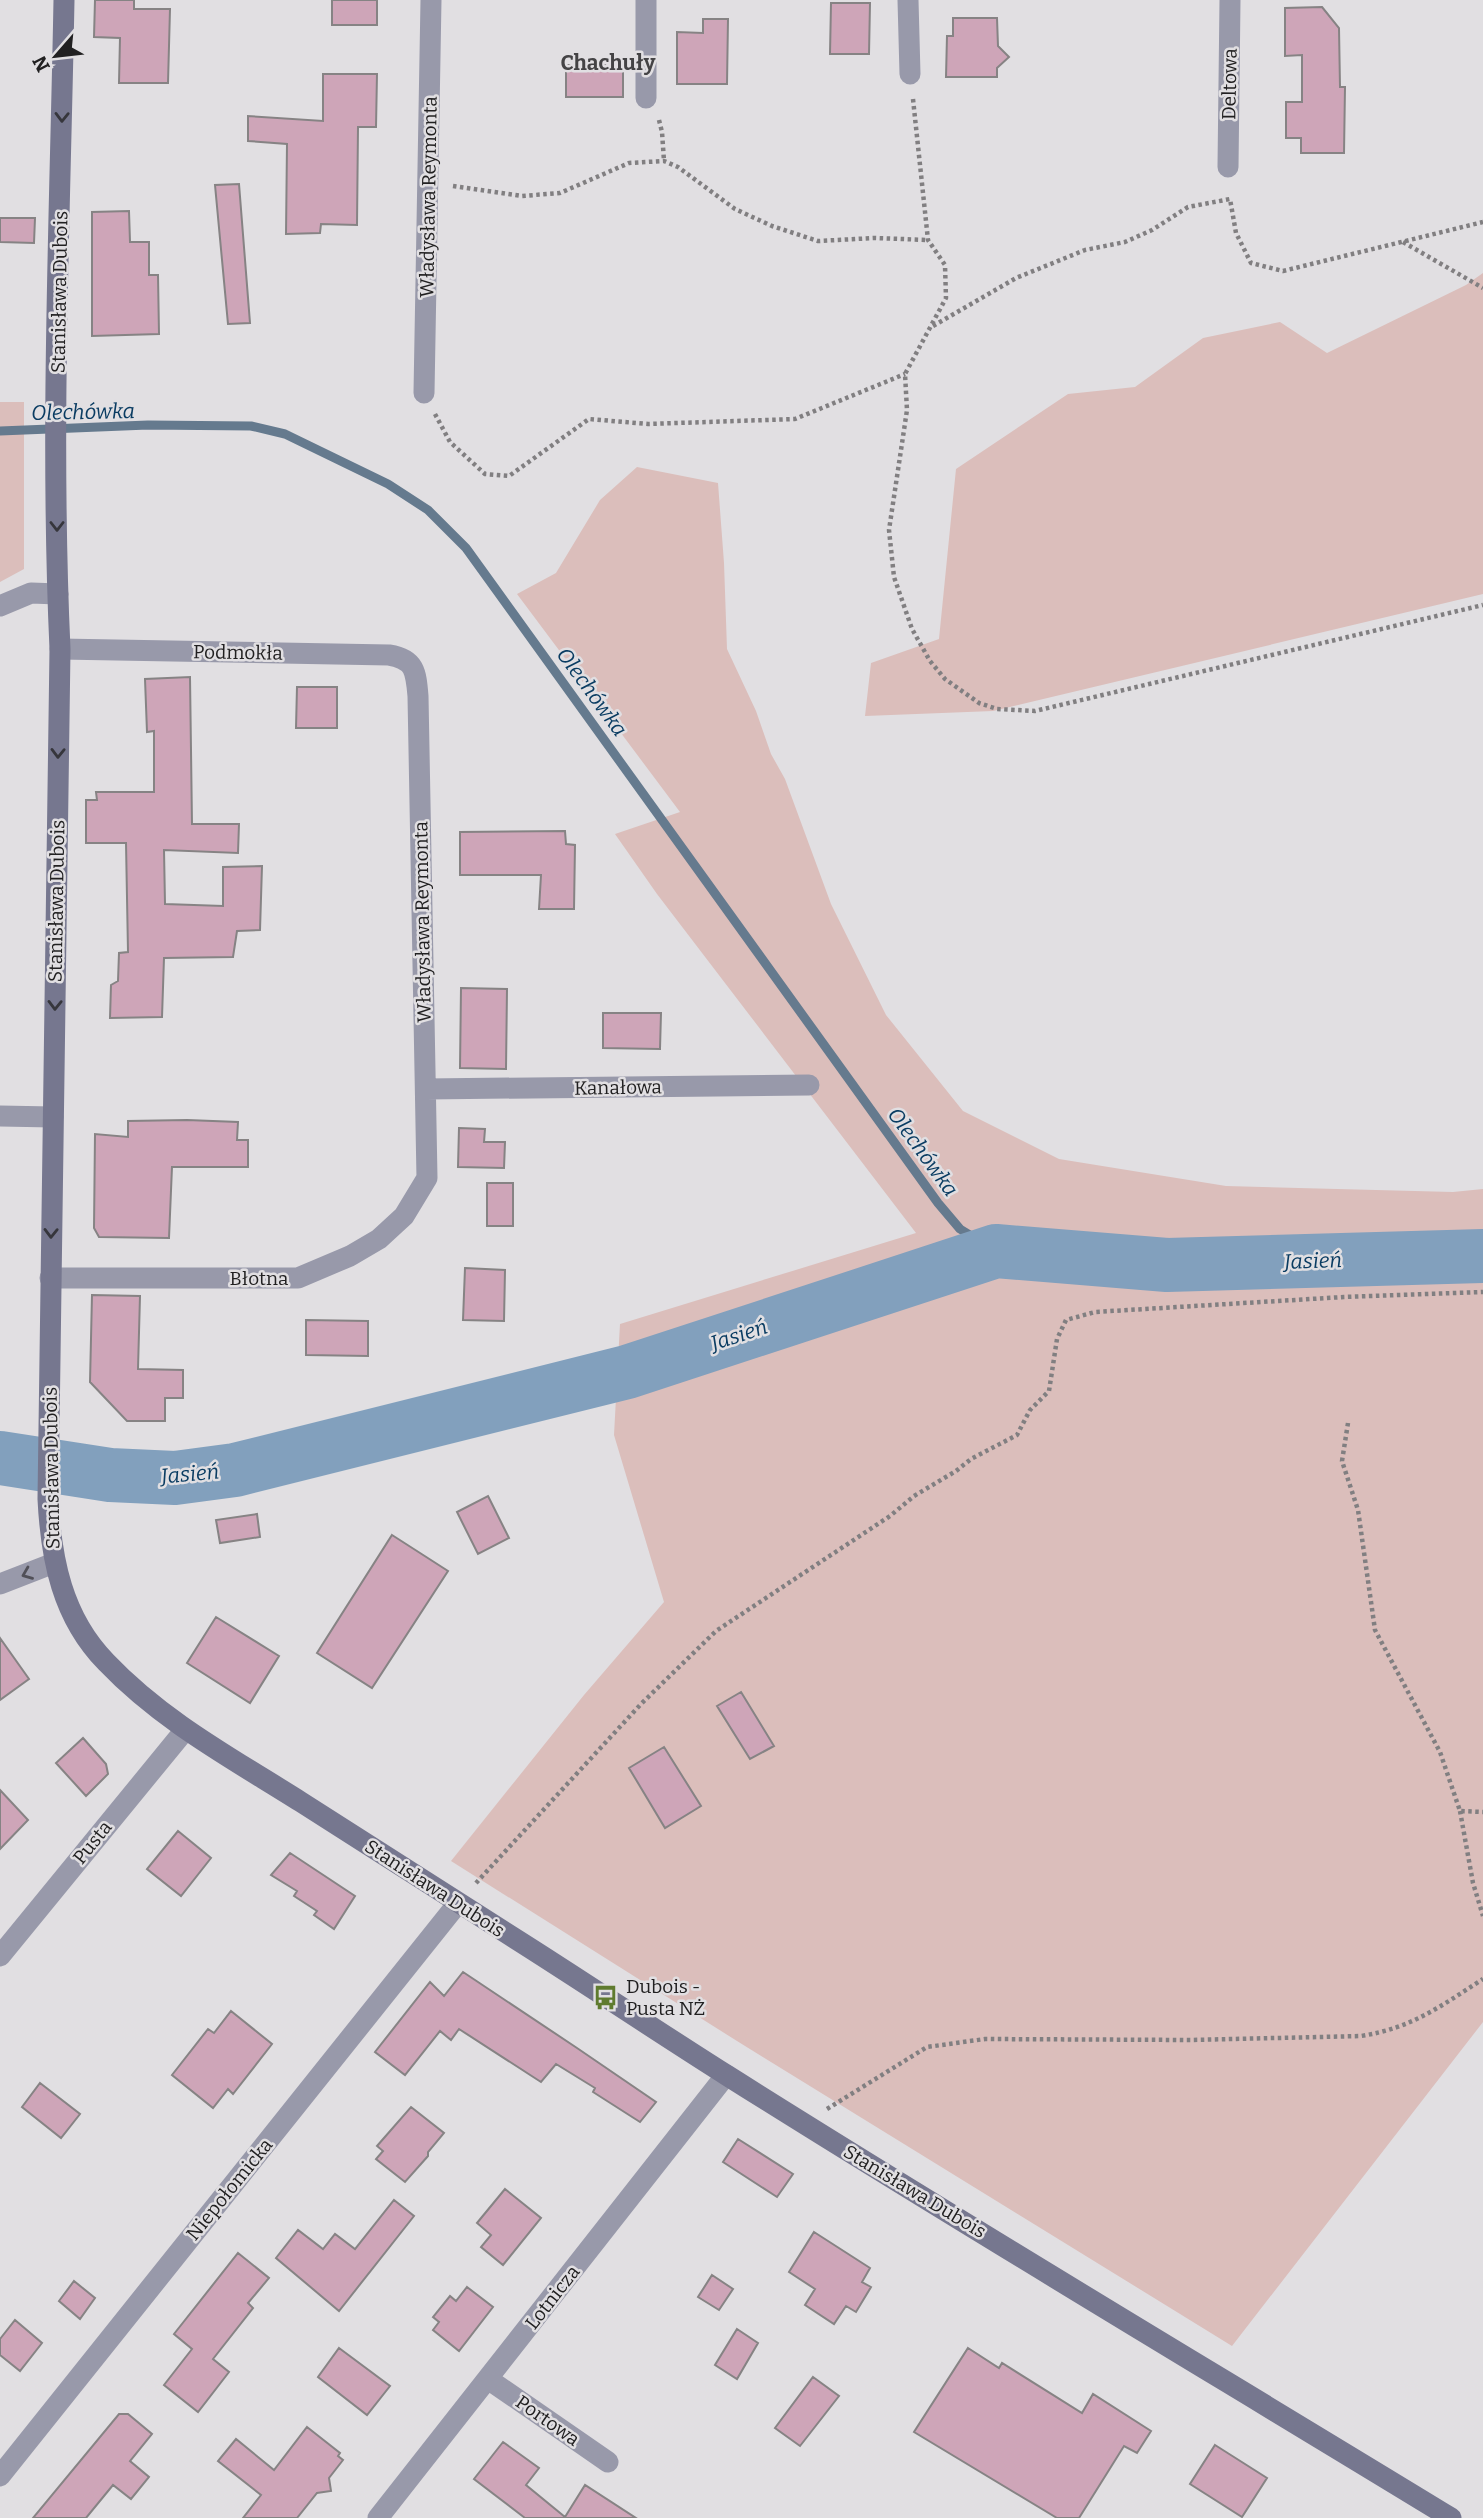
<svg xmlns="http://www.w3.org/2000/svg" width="1483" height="2518" viewBox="0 0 1483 2518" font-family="Bitter,serif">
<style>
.green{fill:#dbbebb}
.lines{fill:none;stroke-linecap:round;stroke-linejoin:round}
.stream{stroke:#657a8e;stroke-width:9}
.river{stroke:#82a0bd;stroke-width:54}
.building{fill:#cea5b8;stroke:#868384;stroke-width:2}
.path{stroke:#817f81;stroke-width:4.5;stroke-dasharray:3.5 3.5;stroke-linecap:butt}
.street{stroke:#9899aa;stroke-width:21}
.secondary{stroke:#76778f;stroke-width:21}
.oneway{stroke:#36363c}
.oneway2{stroke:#515058}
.labels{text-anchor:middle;stroke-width:5;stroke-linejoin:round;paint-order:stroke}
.street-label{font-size:19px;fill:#212021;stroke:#e1dfe2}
.poi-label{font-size:19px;fill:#212021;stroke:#e1dfe2;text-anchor:start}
.neighbourhood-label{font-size:21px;font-weight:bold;fill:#444345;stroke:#e1dfe2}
.water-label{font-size:21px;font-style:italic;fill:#0a3c62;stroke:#e1dfe2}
</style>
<rect width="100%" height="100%" fill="#e1dfe2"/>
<path class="green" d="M1483,273V594L993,711L865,716L871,663L939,639L956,469L1068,394L1135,387L1203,338L1280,322L1327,353L1466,285Z
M0,402H24V569L0,582Z
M637,467L718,483L724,563L727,649L756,711L771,754L785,779L831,904L886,1015L963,1111L1059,1159L1226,1186L1453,1192L1483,1189V2022L1232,2346L737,2041L451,1861L584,1695L664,1602L614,1435L620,1324L916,1233L657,894L615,834L680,812L517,594L556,573L600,500Z"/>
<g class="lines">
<path class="stream" d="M0,431L148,425L251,426L285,434L388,484L428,510L466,548L938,1203L960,1229L996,1251"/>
<path class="river" d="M0,1458L110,1475L175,1478L235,1470L627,1372L996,1251L1167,1265L1483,1256"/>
</g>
<path class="building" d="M95,0H134V9H170L168,83H119L120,38L94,37Z
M332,0H377V25H332Z
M831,3H870L869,54H830Z
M1322,7L1339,28L1340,87H1345L1344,153H1301V138H1286V102H1302V55L1285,56V8Z
M953,18H997L998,46L1009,57L997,68V77H946L947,36H953Z
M703,19H728L727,84H677V32L703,33Z
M566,65H623V97H566Z
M323,74H377L376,127H358L357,225L321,224L320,233L286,234L287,144L248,141V116L323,121Z
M239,184L250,323L228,324L215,185Z
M129,211L130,242H149V275H158L159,334L92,336V212Z
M0,218H35L34,243L0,242Z
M190,677L192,824H239L238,853L164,850L165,904L223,906V867L262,866L260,930L237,931L233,957L164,958L162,1017L110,1018L111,985L118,981L119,953L128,952L126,843H86V800H97L96,792H154V731L147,732L145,679Z
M297,687H337V728H296Z
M565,831L566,844L575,845L574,909H539L541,875H460V832Z
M461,988L507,989L506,1069L460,1068Z
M603,1013H661L660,1049L603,1048Z
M187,1120L238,1122L237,1140H248V1167H172L169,1238L99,1237L94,1228L95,1134L128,1137V1121Z
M459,1128L485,1129L484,1142H505L504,1168L458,1167Z
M487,1183H513V1226H487Z
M465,1268L505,1270L504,1321L463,1320Z
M92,1295L140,1296L138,1369L183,1370V1398H165V1421H127L90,1382Z
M306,1320L368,1321V1356L306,1355Z
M488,1496L509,1538L478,1554L457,1512Z
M257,1514L260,1537L220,1543L216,1520Z
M392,1535L448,1571L372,1688L317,1653Z
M216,1617L279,1656L250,1703L187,1663Z
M0,1638L29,1679L0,1700Z
M741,1692L774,1746L750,1759L717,1706Z
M83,1738L106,1764L108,1774L86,1796L56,1763Z
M664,1747L701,1806L665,1828L629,1768Z
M0,1790L28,1820L0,1849Z
M178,1831L211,1858L181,1896L147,1869Z
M290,1853L355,1896L334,1929L314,1915L317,1911L294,1896L297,1891L271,1875Z
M463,1972L577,2048L656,2102L640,2122L593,2092L595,2088L556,2064L541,2082L459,2029L451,2040L440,2031L405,2075L375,2052L430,1982L444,1996Z
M231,2011L272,2044L233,2094L228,2089L213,2108L172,2075L208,2029L214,2033Z
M40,2083L80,2114L61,2138L22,2107Z
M411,2107L444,2133L428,2152V2156L405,2182L376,2159L383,2151L377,2146Z
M738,2139L793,2174L777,2197L723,2162Z
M505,2189L541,2218L503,2265L481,2247L491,2235L477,2223Z
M394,2200L414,2216L339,2311L276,2258L298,2230L323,2249L335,2234L355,2249Z
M814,2232L870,2268L862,2282L871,2287L856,2312L846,2306L834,2324L805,2305L815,2289L789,2272Z
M238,2253L269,2278L248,2303L253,2308L213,2359L229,2372L198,2412L164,2385L192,2349L174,2334Z
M712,2275L733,2289L719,2310L698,2297Z
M74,2281L95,2298L80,2319L59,2301Z
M467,2287L493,2307L459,2351L433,2330L439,2322L433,2317L450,2296L456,2301Z
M15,2320L42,2343L20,2371L0,2355V2339Z
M737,2329L758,2343L737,2379L715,2365Z
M339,2348L390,2386L367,2415L318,2377Z
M968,2348L999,2368L1002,2363L1082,2413L1093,2394L1151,2431L1137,2453L1124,2446L1079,2518H1057L914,2432Z
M813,2377L839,2396L800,2446L775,2428Z
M119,2414H128L152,2434L130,2461L149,2477L131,2499L113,2485L86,2518H33Z
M307,2427L340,2453L338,2456L343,2460L329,2478L331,2491L317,2493L297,2518H243L261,2495L218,2461L236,2439L274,2470Z
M503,2442L539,2468L526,2485L565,2517L585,2485L636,2518H525L474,2479Z
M1215,2445L1267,2478L1242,2517L1190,2484Z"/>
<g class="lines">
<path class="path" d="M913,99L928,240L945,265L946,298L905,374L907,410L889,530L894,577L912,629L930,661L945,679L979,703L997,709L1035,711L1483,605
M659,120L662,132L664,161
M453,186L522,196L560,193L629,163L664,161L678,167L735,209L772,226L818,241L874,238L928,240
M1403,242L1483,288
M933,326L1016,278L1085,250L1125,242L1152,230L1188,207L1230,199L1236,233L1251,263L1283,271L1483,222
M435,414L450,442L485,474L509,476L589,419L648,424L795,419L905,374
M1348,1423L1342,1461L1358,1510L1375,1630L1440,1752L1460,1811L1483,1812
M1460,1811L1473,1883L1483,1916
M476,1883L641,1704L716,1631L890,1516L914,1496L956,1471L971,1459L1017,1435L1030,1410L1049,1391L1057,1339L1066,1320L1095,1312L1344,1297L1483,1292
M827,2109L927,2047L985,2039L1191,2040L1361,2036C1412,2028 1441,2006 1483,1979"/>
<path class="street" d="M646,0V98
M908,0L910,74
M1228,167L1230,0
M424,393L431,0
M0,606L31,593L58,594
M426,1089L809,1085
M0,1116L53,1117
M50,1278H298L350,1256L379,1239L404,1216L427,1178L418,696C416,672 415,659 389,655L60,649
M0,1584L54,1563
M0,1956L185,1730
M488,2379L608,2462
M0,2476L458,1903
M378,2518L726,2075"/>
<path class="secondary" d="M64,0C60,216 50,433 60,649L48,1499C51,1559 62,1617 106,1662C162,1721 233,1759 301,1802C371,1846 441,1892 511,1936C584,1982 655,2030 728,2076C967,2227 1210,2371 1451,2518"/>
</g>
<defs><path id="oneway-chevron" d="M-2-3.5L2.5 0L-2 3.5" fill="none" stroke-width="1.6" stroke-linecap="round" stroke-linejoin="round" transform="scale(1.75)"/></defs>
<g class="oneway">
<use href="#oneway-chevron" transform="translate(62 117) rotate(91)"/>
<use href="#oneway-chevron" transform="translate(57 526) rotate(90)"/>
<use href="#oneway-chevron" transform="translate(58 753) rotate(91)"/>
<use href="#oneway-chevron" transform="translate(55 1005) rotate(91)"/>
<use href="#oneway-chevron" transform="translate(51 1233) rotate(91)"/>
</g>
<use class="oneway2" href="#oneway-chevron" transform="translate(27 1574) rotate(158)"/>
<defs>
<symbol id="bus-bare" viewBox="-9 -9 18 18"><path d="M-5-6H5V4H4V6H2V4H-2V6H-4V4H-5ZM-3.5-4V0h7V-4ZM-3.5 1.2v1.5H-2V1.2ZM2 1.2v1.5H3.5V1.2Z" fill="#5f7b2f" stroke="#e1dfe2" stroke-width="2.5" paint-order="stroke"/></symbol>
</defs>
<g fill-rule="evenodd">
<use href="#bus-bare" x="588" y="1980" width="35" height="35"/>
</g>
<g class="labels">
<g class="street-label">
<text transform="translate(1229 84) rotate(-89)" y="7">Deltowa</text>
<text transform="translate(428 197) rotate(-89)" y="7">Władysława Reymonta</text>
<text transform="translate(59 292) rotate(-89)" y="7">Stanisława Dubois</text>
<text transform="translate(238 652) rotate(1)" y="7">Podmokła</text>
<text transform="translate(56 901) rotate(-89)" y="7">Stanisława Dubois</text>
<text transform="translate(422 922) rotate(-91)" y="7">Władysława Reymonta</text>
<text transform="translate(618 1087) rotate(-1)" y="7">Kanałowa</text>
<text x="259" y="1285">Błotna</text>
<text transform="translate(51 1468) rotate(-91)" y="7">Stanisława Dubois</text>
<text transform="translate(92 1842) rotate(-51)" y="7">Pusta</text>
<text transform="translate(435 1888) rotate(33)" y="7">Stanisława Dubois</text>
<text transform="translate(229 2189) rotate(-51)" y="7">Niepołomicka</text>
<text transform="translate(915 2191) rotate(31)" y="7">Stanisława Dubois</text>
<text transform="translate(552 2297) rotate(-52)" y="7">Lotnicza</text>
<text transform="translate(548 2420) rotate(35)" y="7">Portowa</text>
</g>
<g class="poi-label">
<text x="626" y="1993">Dubois -<tspan x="626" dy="22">Pusta NŻ</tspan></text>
</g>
<g class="neighbourhood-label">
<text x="608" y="70">Chachuły</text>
</g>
<g class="water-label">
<text transform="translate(83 412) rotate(-1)" y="7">Olechówka</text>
<text transform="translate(592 692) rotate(54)" y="7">Olechówka</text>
<text transform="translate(923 1152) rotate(54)" y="7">Olechówka</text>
<text transform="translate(1313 1261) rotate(-2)" y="7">Jasień</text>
<text transform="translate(739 1335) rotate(-18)" y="7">Jasień</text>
<text transform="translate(190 1474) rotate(-5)" y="7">Jasień</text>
</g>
</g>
<g transform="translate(56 56) rotate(242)" stroke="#e1dfe2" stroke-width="5" paint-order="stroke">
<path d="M0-5L12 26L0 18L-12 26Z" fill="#212021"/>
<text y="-10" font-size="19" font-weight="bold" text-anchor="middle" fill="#212021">N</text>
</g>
</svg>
